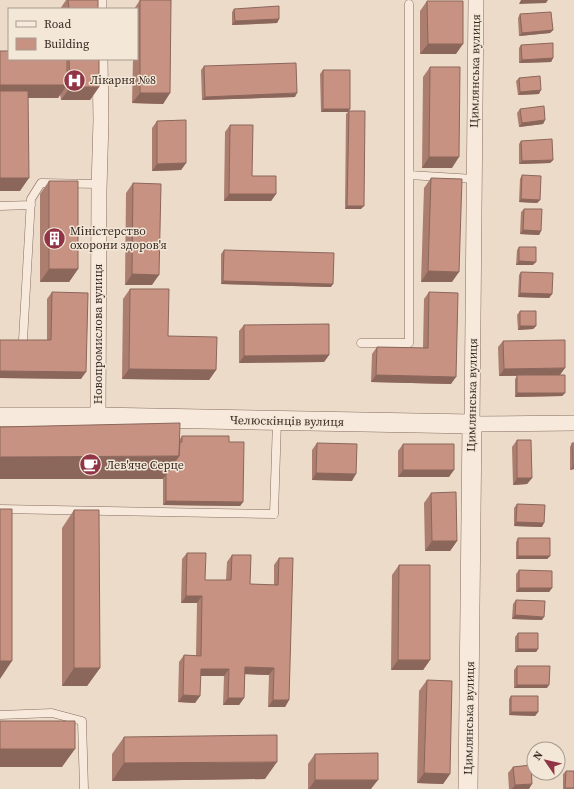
<svg xmlns="http://www.w3.org/2000/svg" width="574" height="789" viewBox="0 0 574 789" font-family="'Source Serif 4',serif">
<style>
.lines{fill:none;stroke-linecap:round;stroke-linejoin:round}
.service-casing{stroke:#876d5f;stroke-width:9}
.minor-casing{stroke:#876d5f;stroke-width:16}
.tertiary-casing{stroke:#876d5f;stroke-width:20}
.service{stroke:#f7eadc;stroke-width:8}
.minor{stroke:#f7eadc;stroke-width:15}
.tertiary{stroke:#f7eadc;stroke-width:19}
.wall{fill:#ab7e70}
.shaded-wall{fill:#8b665b}
.building{fill:#c79282;stroke:#8b665b}
.labels{text-anchor:middle;stroke-width:3;stroke-linejoin:round;paint-order:stroke}
.street-label{font-size:12px;fill:#382821;stroke:#f3e7d8}
.poi-label{font-size:12px;fill:#382821;stroke:#f3e7d8;text-anchor:start}
</style>
<rect width="100%" height="100%" fill="#ecdbc9"/>
<g class="lines">
<defs>
<path id="service" d="M409,175L474,179
M0,206L31,205
M23,340L31,199L41,183L99,184
M361,343H409V4
M0,509L274,514L277,421
M0,715L52,713L82,721L84,789"/>
<path id="minor" d="M99,0V9
M476,0L472,424L574,423
M98,417L99,189L101,120L100,59"/>
<path id="tertiary" d="M0,417H98L472,424L468,789"/>
</defs>
<use href="#service" class="service-casing"/>
<use href="#minor" class="minor-casing"/>
<use href="#tertiary" class="tertiary-casing"/>
<use href="#service" class="service"/>
<use href="#minor" class="minor"/>
<use href="#tertiary" class="tertiary"/>
</g>
<path class="wall" d="M66,0H98V9H60Z
M140,0L170,93L163,104L132,103L133,59H137V9H134Z
M427,1L456,54H420V11Z
M234,9L279,19L277,23L232,25V12Z
M520,14L553,30L550,33L519,36L518,18Z
M521,45L553,58L551,62L519,63V48Z
M9,59H99V87L90,100H61L60,94L58,98H28L20,191Z
M204,66L295,97L202,100L201,70Z
M430,67L452,168H422L423,77Z
M323,70L350,109L348,112H321L320,74Z
M519,78L539,94L518,95L516,81Z
M520,109L545,120L543,124L519,127L517,113Z
M349,111L361,209H345L346,114Z
M157,121L186,163L181,170L152,171V128Z
M230,125L252,176L276,194L271,201H224L225,132Z
M521,141L553,160L550,163L519,164V144Z
M522,175L540,200L537,203L519,202L520,179Z
M431,178L452,282H421L424,188Z
M49,181L78,269L69,282H40V194Z
M133,183L152,285H125L126,193Z
M524,209L541,231L539,235L520,234L521,212Z
M519,247L533,265H516L517,250Z
M224,250L331,287L221,284V254Z
M521,272L552,294L549,298L518,297L519,275Z
M130,289L168,336L216,370L209,380L122,379L123,299Z
M52,292L81,379L0,378V340H47V299Z
M429,292L451,384L371,382L372,354L377,347L423,348L424,299Z
M520,311L536,326L533,329L518,330L517,315Z
M244,325L329,355L324,362L239,363V331Z
M503,341L560,375L565,393L562,396L515,397V379L517,376H499L498,347Z
M182,436L229,442L243,502L240,506L163,505V479L180,442V439Z
M517,440L532,478L527,484L513,485L512,447Z
M317,443L352,481L312,480V450Z
M572,443H574V469L570,470V447Z
M403,444L449,477H398V451Z
M431,493L457,541L450,551H425L424,503Z
M517,504L542,527L514,526V508Z
M74,510L100,668L87,686H62V528Z
M518,538L550,556L547,559H516V542Z
M187,553L205,580H226L227,562L232,555L250,584L274,585V565L279,558L289,700L285,707H268L269,675L245,674L244,698L239,705H223L224,676H200V696L195,703L178,702L179,662L184,655L196,656L197,603H181L182,559Z
M399,565L430,660L423,670H391L392,575Z
M519,570L552,588L549,592H516V574Z
M516,600L542,620L512,619L513,604Z
M518,633L538,649L536,652H515V637Z
M517,666L547,688H514V670Z
M427,680L450,774L443,784L417,783L419,691Z
M511,696L538,712L535,716L509,715V699Z
M124,737L265,779L112,781V754Z
M315,754L371,789H308V764Z
M513,767L529,789H509L508,773Z
M566,771L574,789H563V774Z"/>
<path class="shaded-wall" d="M521,0H548L546,3L519,4Z
M279,19L277,23L232,25L235,21Z
M553,30L550,33L519,36L522,33Z
M428,44H463L456,54H420Z
M553,58L551,62L519,63L522,60Z
M0,85H67L58,98H0Z
M70,87H99L90,100H61Z
M541,90L539,94L518,95L520,92Z
M140,93H170L163,104L132,103Z
M297,93L295,97L202,100L205,97Z
M323,109H350L348,112H321Z
M545,120L543,124L519,127L522,123Z
M429,157H459L452,168H422Z
M553,160L550,163L519,164L522,161Z
M186,163L181,170L152,171L157,164Z
M0,178H29L20,191H0Z
M229,194H276L271,201H224Z
M521,199L540,200L537,203L519,202Z
M347,206H364L361,209H345Z
M523,230L541,231L539,235L520,234Z
M519,261L536,262L533,265H516Z
M49,269H78L69,282H40Z
M428,271L459,272L452,282H421Z
M132,274L159,275L152,285H125Z
M223,281L333,284L331,287L221,284Z
M520,293L552,294L549,298L518,297Z
M520,326H536L533,329L518,330Z
M329,355L324,362L239,363L244,356Z
M565,368L560,375L499,376L504,369Z
M129,369L216,370L209,380L122,379Z
M0,371L86,372L81,379L0,378Z
M376,375L456,377L451,384L371,382Z
M517,393H565L562,396L515,397Z
M179,456L163,479H0V457Z
M573,466H574V469L570,470Z
M403,470H454L449,477H398Z
M316,473L356,474L352,481L312,480Z
M517,478H532L527,484L513,485Z
M166,501L243,502L240,506L163,505Z
M516,522L544,523L542,527L514,526Z
M432,541H457L450,551H425Z
M518,556H550L547,559H516Z
M519,588H552L549,592H516Z
M186,596H202L197,603H181Z
M515,615L544,617L542,620L512,619Z
M518,649H538L536,652H515Z
M398,660H430L423,670H391Z
M0,661H12L0,679Z
M245,667L274,668L269,675L240,674Z
M74,668H100L87,686H62Z
M201,669H229L224,676H196Z
M517,685H549L547,688H514Z
M183,695L200,696L195,703L178,702Z
M228,698H244L239,705H223Z
M273,700H289L285,707H268Z
M511,712H538L535,716L509,715Z
M0,749H75L62,767H0Z
M277,762L265,779L112,781L124,763Z
M424,773L450,774L443,784L417,783Z
M315,780H378L371,789H309Z
M532,784L529,789H512L515,785Z"/>
<path class="building" d="M68,0H98V9H69Z
M140,0H171L170,93H140Z
M427,1H463V44H428Z
M279,6V19L235,21L234,9Z
M551,12L553,30L522,33L520,14Z
M553,43V58L522,60L521,45Z
M0,51H9V59H67V85H0Z
M69,59H99V87H70Z
M296,63L297,93L205,97L204,66Z
M430,67H460L459,157H429Z
M323,70H350V109H323Z
M540,76L541,90L520,92L519,78Z
M0,91H28L29,178H0Z
M544,106L545,120L522,123L520,109Z
M349,111H365L364,206H347Z
M186,120V163L157,164V121Z
M230,125H253L252,176H276V194H229Z
M552,139L553,160L522,161L521,141Z
M522,175L541,176L540,200L521,199Z
M431,178L462,179L459,272L428,271Z
M49,181H78V269H49Z
M133,183L161,184L159,275L132,274Z
M524,209H542L541,231L523,230Z
M519,247H536V262L519,261Z
M224,250L334,253L333,284L223,281Z
M521,272L553,273L552,294L520,293Z
M130,289H169L168,336L217,337L216,370L129,369Z
M52,292L88,293L86,372L0,371V340H51Z
M429,292L458,293L456,377L376,375L377,347L428,348Z
M520,311H536V326H520Z
M329,324V355L244,356V325Z
M565,340V368L504,369L503,341Z
M517,375H565V393H517Z
M180,423L179,456L0,457V427Z
M182,436H229V442H244L243,502L166,501V475L179,456L180,442H182Z
M517,440H531L532,478H517Z
M317,443L357,444L356,474L316,473Z
M572,443H574V466H573Z
M403,444H454V470H403Z
M456,492L457,541H432L431,493Z
M517,504L545,505L544,523L516,522Z
M0,509H12V661H0Z
M74,510H99L100,668H74Z
M518,538H550V556H518Z
M187,553H206L205,580H231L232,555H251L250,584L278,585L279,558H293L289,700H273L274,668L245,667L244,698H228L229,669H201L200,696L183,695L184,655L201,656L202,596H186Z
M399,565H430V660H398Z
M519,570L552,571V588H519Z
M516,600L545,601L544,617L515,615Z
M518,633H538V649H518Z
M517,666H550L549,685H517Z
M427,680L452,681L450,774L424,773Z
M511,696H538V712H511Z
M0,721H75V749H0Z
M277,735V762L124,763V737Z
M378,753V780H315V754Z
M531,765L532,784L515,785L513,767Z
M566,771H574V788H565Z"/>
<defs>
<symbol id="hospital-disc" viewBox="-11 -11 22 22"><circle r="9.5" fill="#913445" stroke="#f3e7d8"/><path d="M-5-5h3v3.5h4V-5h3V5h-3V1.5h-4V5h-3Z" fill="#fff"/></symbol>
<symbol id="building-disc" viewBox="-11 -11 22 22"><circle r="9.5" fill="#913445" stroke="#f3e7d8"/><path d="M-4-6H4V6H1V3H-1V6H-4ZM-2.5-4.3h1.7v1.8h-1.7ZM.8-4.3h1.7v1.8H.8ZM-2.5-1h1.7V.8h-1.7ZM.8-1h1.7V.8H.8Z" fill="#fff"/></symbol>
<symbol id="cafe-disc" viewBox="-11 -11 22 22"><circle r="9.5" fill="#913445" stroke="#f3e7d8"/><path d="M-5.5-4.5H6V0H3Q3 3.5 0 3.5H-2.5Q-5.5 3.5-5.5 0ZM3-3.2v2h1.7v-2ZM-6 4.5H4V6H-6Z" fill="#fff"/></symbol>
</defs>
<g fill-rule="evenodd">
<use href="#hospital-disc" x="62" y="68" width="25" height="25"/>
<use href="#building-disc" x="42" y="226" width="25" height="25"/>
<use href="#cafe-disc" x="78" y="452" width="25" height="25"/>
</g>
<g class="labels">
<g class="street-label">
<text transform="translate(475 71) rotate(-89)" y="4">Цимлянська вулиця</text>
<text transform="translate(98 334) rotate(-90)" y="4">Новопромислова вулиця</text>
<text transform="translate(472 395) rotate(-89)" y="4">Цимлянська вулиця</text>
<text transform="translate(287 421) rotate(1)" y="4">Челюскінців вулиця</text>
<text transform="translate(469 718) rotate(-89)" y="4">Цимлянська вулиця</text>
</g>
<g class="poi-label">
<text x="90" y="84">Лікарня №8</text>
<text x="70" y="235">Міністерство<tspan x="70" dy="14">охорони здоров'я</tspan></text>
<text x="106" y="469">Лев'яче Серце</text>
</g>
</g>
<rect x="8" y="8" width="130" height="52" fill="#f3e7d8" stroke="#a89b8f"/>
<rect x="16" y="21" width="20" height="6" fill="#f7eadc" stroke="#a89b8f"/>
<text x="44" y="28" font-size="12" fill="#382821">Road</text>
<rect x="16" y="38" width="20" height="12" fill="#c79282" stroke="#a89b8f"/>
<text x="44" y="48" font-size="12" fill="#382821">Building</text>
<g transform="translate(546 761) rotate(304)"><circle r="19" fill="#f3e7d8" stroke="#a89b8f"/>
<path d="M0-3L7 15L0 10L-7 15Z" fill="#913445"/>
<text y="-6" font-size="11" font-weight="bold" text-anchor="middle" fill="#382821">N</text>
</g>
</svg>
